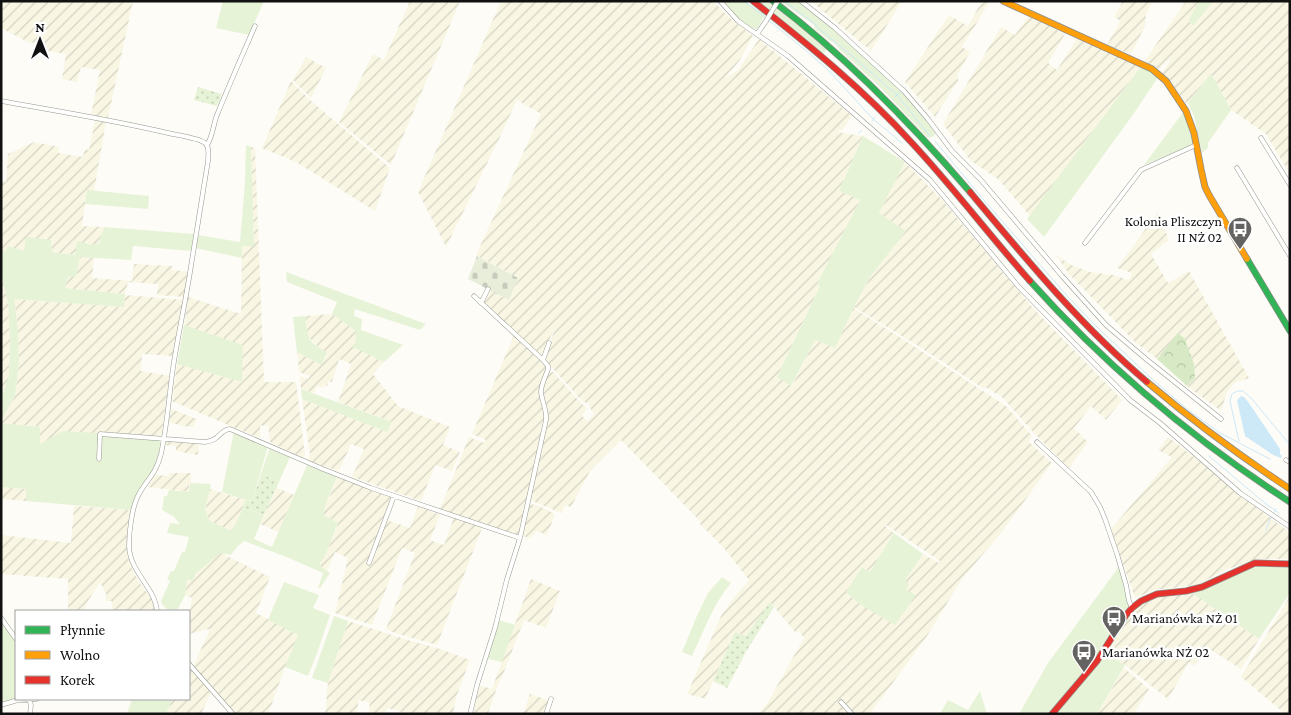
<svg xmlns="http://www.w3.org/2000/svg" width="1291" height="715" viewBox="0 0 1291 715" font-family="'Crimson Pro',serif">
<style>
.farmland{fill:url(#farmland-furrows);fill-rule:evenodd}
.grass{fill:#e7f3d7}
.forest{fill:url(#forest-crowns)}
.cemetery{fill:url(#cemetery-stones)}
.park{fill:url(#park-dots)}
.water{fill:#cde8f7}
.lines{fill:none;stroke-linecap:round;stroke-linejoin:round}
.stream{stroke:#cde8f7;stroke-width:1}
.street-casing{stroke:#979795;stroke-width:5}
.fast-casing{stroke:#8e8d8b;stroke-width:7}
.slow-casing{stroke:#8e8d8b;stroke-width:7}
.jam-casing{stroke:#8e8d8b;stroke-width:7}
.street{stroke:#fffffe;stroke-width:4}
.fast{stroke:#30b455;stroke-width:5.5}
.slow{stroke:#ff9f0a;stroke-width:5.5}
.jam{stroke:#e5322d;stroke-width:5.5}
.street-bridge-casing{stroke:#979795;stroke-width:5;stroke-linecap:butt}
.street-bridge{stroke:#fffffe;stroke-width:4}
.labels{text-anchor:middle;stroke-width:5;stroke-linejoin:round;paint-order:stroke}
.poi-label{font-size:14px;fill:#111;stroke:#fff;text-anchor:start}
</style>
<defs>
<pattern id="farmland-furrows" width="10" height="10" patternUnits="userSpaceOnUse" patternTransform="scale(1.25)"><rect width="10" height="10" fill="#f9f7e4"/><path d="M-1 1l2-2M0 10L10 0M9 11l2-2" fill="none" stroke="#d4d3c3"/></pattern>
<pattern id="forest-crowns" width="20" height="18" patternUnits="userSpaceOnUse" patternTransform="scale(1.25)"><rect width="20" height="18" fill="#d8eac5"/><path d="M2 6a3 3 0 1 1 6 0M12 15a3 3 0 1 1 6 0" fill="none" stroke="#b8c8a8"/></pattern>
<pattern id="cemetery-stones" width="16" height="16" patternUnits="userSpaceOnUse" patternTransform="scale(1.25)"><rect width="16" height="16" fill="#e9eedb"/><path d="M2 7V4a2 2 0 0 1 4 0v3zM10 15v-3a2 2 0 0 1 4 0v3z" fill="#c7cbbb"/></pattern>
<pattern id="park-dots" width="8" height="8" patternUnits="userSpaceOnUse" patternTransform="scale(1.25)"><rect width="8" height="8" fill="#e7f3d7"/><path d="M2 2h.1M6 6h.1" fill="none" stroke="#c5cfb8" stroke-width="1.8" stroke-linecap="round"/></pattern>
</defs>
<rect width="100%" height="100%" fill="#fdfcf7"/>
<path class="farmland" d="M1,1H133L108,118L91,115L100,70L81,67L77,82L62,79L66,54L43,50L44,44L28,42L1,28Z
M410,1H460L391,165L339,122L373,54L384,60Z
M501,1H713L730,18L753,36L740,60L725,78L738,70L759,39L852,116L843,129L837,132L863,136L839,191L861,199L817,284L820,286L777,377L792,386L815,340L835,348L853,308L909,343L1006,406L1032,436L1029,442L1052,463L1001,533L962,579L927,636L870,714H855L843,700L841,705L850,714H758L768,702L804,638L799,631L796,633L770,602L746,637L735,632L705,699L687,694L721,616L732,600L749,580L723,547L700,524L701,522L621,440L590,471L571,507L565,505L561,513L530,500L548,416L543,391V386L549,373L553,372L581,403L587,408L582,416L588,421L594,414L589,406V404L582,401L547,362L545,357L556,326L541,356L483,302L490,290L509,300L518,278L476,255L541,114L517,100L500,137L446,247L418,192ZM886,525L940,561L939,563L923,554L904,581L906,590L916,596L847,593L862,567L870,572L894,533L885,526Z
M811,1H902L871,51Z
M982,1H990L962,47L970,52L958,74V81L935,117L905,82L949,15L968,26Z
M1123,1H1153L1146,14L1145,26L1131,54L1107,45L1120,21L1114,17Z
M1186,1H1199L1188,20L1193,26L1214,1H1290V174L1266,134L1231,110L1211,73L1187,104L1172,84L1162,73L1171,60L1169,59L1159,69L1144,62Z
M1028,16L1065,34L1048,63L1057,70L1078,37L1142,65L1030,216L999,180L970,160L943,124L1001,27L1015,35Z
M306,57L326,68L311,98L293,80Z
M291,81L310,100L390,168L375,211L296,162L262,148Z
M95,120L106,122L94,191H87L82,226L104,227L103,231L100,235V243L91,245L76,255L52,252L51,240L24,251L8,246L5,252L1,247V181L6,182L8,154L34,142L59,147L58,153L83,157L85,149L89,150Z
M251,147L255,148L264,382H296L305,455L303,458L270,442L268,425L260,426V438L240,430L172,401L177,364L242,382V345L184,325L188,297L241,314L242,246H254Z
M905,162L943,201L1033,308L1122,400L1106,420L1091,406L1074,428L1088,442L1069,468L1033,432L1002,397L985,387L984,389L915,344L854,307L870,277L905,231L879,213Z
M1158,212L1169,240L1151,254L1168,283L1189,271L1249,378L1234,383L1227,392L1221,411L1187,386L1195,378L1194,364L1178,334L1157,359L1135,342L1068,273L1056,255L1071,265L1090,272L1113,275L1129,280L1132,273L1117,268Z
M80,257L94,258L92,278L132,281L134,264L172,266V270L189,272L184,297L157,295L158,284L128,282L125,294L65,288L68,277H76Z
M1,272L8,303L10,340L9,377L1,398Z
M125,295L184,300L173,356L142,354L141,371L170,376L161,437L40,445V427L1,423V421L15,396L19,364L18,328L14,299L124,307Z
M332,314L356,331L355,346H352L384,362L373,374L398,406L450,427L443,445L460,452L452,471L435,465L421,501L352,477L364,449L351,444L339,471L308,461L310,454L302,399L387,432L392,422L338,402L351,364L339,359L332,382L329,381L327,386L325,385L323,388L317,386L314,393L301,389L300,376L308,379L310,376L299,372L297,352L321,365L319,348L307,335L305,316Z
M514,335L543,362L547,368L540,386L544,414V421L519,536L484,523L437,645L392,632L386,629L415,553L402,548L372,625L335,613L348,558L335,552L327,571L321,567L320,563L324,558L338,524L323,515L326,503L329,498L337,477L392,497L384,519L410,528L418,506L440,515L430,540L444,545L455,514L440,509L469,437L484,443L486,440L472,434Z
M171,409L197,419L193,427L182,426L169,422Z
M1168,437L1225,481L1226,484L1236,493H1238L1290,533V559H1262L1227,569L1197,585L1154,590L1135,598L1111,529L1172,457L1158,450Z
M167,441L199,444L198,455L176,451V446L164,445V442Z
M170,473H191V484H189V492L148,487L155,475L168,476Z
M1,487L26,489V501L1,499Z
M277,488L294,495L279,532L260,524Z
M210,489L245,500L243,508L232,531L210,521L205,511Z
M530,504L539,506L555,514L547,535L536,531L534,535H532L530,538L522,536L529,505Z
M74,506L131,510L127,546L128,557L132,569L139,582L151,598L154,605V611H115L112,609V601H106V594L100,582L88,601L84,611H68V579L1,574V535L71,543Z
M221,553L270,577L256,613L298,635L285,667L273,701L268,714H236L211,685L193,667L210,629L189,634V617L192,598L185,595L186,581L187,579Z
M531,579L560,591L546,628L524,620L500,682H499L488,714L485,713L473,714L479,685L492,689Z
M1192,593L1259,639L1241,669L1208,648L1194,666L1189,662L1168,699L1125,665L1108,654L1107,651L1134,609L1145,602L1155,598L1173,595Z
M1290,596V714H1282L1283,712L1241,677Z
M348,621L411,641L437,648L470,660L457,695L453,714H410L387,708L386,714H368L370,703L359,700L356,714H325L328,683Z
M189,667L195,672L211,693L201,714H166L172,699H189Z
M1124,668L1149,689L1134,714H1097Z
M530,694L548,700L545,714H523Z"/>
<path class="grass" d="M223,1H264L249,35L216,28Z
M723,1H745L765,15L757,29C742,27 732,12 723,1Z
M757,1H770L828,48L823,54Z
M780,1H798L812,11L903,92L935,130L936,133L934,136L928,138L878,85L839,49C837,45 834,42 830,41L814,28V25Z
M1199,1H1214L1193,26L1188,20Z
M1142,65L1159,76L1132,116L1044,237L1027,219Z
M1211,73L1231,110L1208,143V148L1202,153L1194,116L1188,103Z
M1184,111L1189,121L1193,145L1144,165Z
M863,136L905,162L879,213L906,231L870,277L854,307L835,348L815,340L791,386L777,377L820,286L817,284L860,200L839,191Z
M246,145L251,147L254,246H242V258L195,248L197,235L240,242L245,182Z
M87,190L149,196L148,209L85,204Z
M104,227L194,234L192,251L133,246L131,260L80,257L76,277H68L65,288L125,294L124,307L14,299L18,328L19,364L15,396L1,421V398L9,377L10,340L8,303L1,272V247L5,252L8,246L24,251L26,237L51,240L52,252L75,255L77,241L91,245L100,243V235L103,231Z
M286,272L426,324L420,330L355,309L354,316L362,319L361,330L403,345L384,362L351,346L355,345L356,331L332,314L337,302L287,282Z
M305,316C307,336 308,343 327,352L321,365L297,352L293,317Z
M184,325L243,345L242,382L177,364Z
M301,389L392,422L387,432L302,399Z
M1,423L40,427V444L63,431L161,437L158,461L152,473L138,491L131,510L26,501V489L1,487Z
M234,431L268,446L252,502L222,492Z
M270,447L290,457L279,482L261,474Z
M307,465L337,477C332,489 326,501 323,515L338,523L324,558L320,563L321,567L330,573L320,588H318L323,573L289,558L244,541L237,547L231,555L221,553L195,574L193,581L187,579L185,595L178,609L168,610L162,604L161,601L170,581L167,579L171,571H174L182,552H185L189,537L167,533L170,523L180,524L173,516L162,510L164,496H167L169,490L189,492L190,484L193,483L211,484L205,510L210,521L232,531L243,508L264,515L254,539L272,547Z
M894,533L923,554L905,580L909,584L906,590L916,595L895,625L858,603L846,592L862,567L870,572Z
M1121,564L1134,610L1107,651L1108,654L1125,665L1097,714H1019L1048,663Z
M1262,566H1290V593L1259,639L1192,593C1216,586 1237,570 1262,566Z
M722,577L731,583C713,604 704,631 692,656L682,652L696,618L708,593Z
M284,582L319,595L313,608L330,615L316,656L308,676L285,667L298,635L268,620Z
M334,616L348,621L328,683L312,678Z
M1,618L16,639V699L1,705Z
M499,620L515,625L502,662L488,659Z
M980,691L987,714H940L948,700L968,710Z
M132,699H172L166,714H127Z"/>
<path class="forest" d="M1178,333L1185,339L1194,364L1195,378L1187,386L1157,359Z"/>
<path class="cemetery" d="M477,256L518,278L509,300L468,279Z"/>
<path class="park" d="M198,87L222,94L217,106L194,100Z
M261,474L279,482L264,515L243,508L245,500L252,502Z
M770,602L774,607L747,650L727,688L713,681L735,632L746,636Z"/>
<path class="water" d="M1241,396L1244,397L1249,403L1280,449V454L1282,456L1281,458L1273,455L1245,436L1237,400Z"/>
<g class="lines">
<path class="stream" d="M743,1L756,10L809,53L829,71L873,119L902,143
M784,1L815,24L819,29L852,56L897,95L930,136
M905,88L906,87
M895,97L901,91
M872,121L875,117
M859,133L862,130
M935,141L983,199L1068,297L1098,328L1151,378L1187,409L1220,433L1270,459
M1239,441L1230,401L1232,394L1237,391H1243L1252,399L1290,445
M1209,456L1266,504L1279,513
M1274,513L1276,509
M1266,530L1271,517"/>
<defs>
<path id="street" d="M720,1L738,21L788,56L930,180L1018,286L1130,400L1160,423L1240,493L1290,527
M801,1L835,28L904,91L928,119L952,151L980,179L1062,276L1106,325L1146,359L1221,419
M757,34L766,21
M1,101C57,111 113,120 168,133C176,135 199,138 205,143C210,147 208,155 208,161C202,196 197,231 191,266C186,300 178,334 173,368C169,396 167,426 161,454C156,474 148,478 139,494C132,506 129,531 129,546C130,573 155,587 157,611
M1261,138L1290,185
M207,145C213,136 213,125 217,115C229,85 242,56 255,26
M1237,168L1290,256
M1085,243L1141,170L1196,145
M481,303L488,289
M543,360L549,343
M1037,442L1091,492L1100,507L1105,519L1117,554L1126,585L1129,601L1132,608
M99,459L100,434L205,442C221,440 219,430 230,429L323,469L371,488L520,538
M1286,460L1290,462
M369,563L394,496
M1,618L16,639
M189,664L233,714
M29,699L31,705L30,714
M841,702L852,714
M1,705L18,700L37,699
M470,714L477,685L495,628L507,579L520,538L546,420C547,410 542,402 541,392C541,384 546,376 548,369V366L543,360L474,296
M546,714L551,699"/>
<path id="fast" d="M773,1C847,57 910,122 970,192
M1247,259L1290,331
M1030,281C1107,367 1194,440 1290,502"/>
<path id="slow" d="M1003,1L1152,69L1166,81L1186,111L1194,133L1201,169L1205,187L1209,195L1247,259
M1147,382C1193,421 1240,456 1290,489"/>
<path id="jam" d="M753,1C809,45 864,90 912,143C953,187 990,236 1030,281
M970,192C1026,259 1081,326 1147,382
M1052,714L1097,661L1126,615L1132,608L1141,601L1157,594L1186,591L1202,587L1255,563L1290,564"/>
</defs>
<use href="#street" class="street-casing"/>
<use href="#fast" class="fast-casing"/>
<use href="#slow" class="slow-casing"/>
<use href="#jam" class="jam-casing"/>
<use href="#street" class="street"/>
<use href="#fast" class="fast"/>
<use href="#slow" class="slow"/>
<use href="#jam" class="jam"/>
<defs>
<path id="street-bridge" d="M766,21L778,1"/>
</defs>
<use href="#street-bridge" class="street-bridge-casing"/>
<use href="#street-bridge" class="street-bridge"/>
</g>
<defs>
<symbol id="bus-pin" viewBox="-11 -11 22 30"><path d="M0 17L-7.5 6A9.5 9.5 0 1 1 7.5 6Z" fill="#646362" stroke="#fff"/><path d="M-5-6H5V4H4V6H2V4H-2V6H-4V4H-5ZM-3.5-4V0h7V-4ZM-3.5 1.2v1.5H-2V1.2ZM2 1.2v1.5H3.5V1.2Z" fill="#fff"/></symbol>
</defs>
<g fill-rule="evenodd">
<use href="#bus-pin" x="1226" y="215" width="28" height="38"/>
<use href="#bus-pin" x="1100" y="604" width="28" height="38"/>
<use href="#bus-pin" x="1070" y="638" width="28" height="38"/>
</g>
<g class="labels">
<g class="poi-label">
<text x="1222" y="226" text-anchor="end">Kolonia Pliszczyn<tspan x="1222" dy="16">II NŻ 02</tspan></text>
<text x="1132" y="623">Marianówka NŻ 01</text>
<text x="1102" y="657">Marianówka NŻ 02</text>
</g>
</g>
<rect width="1291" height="715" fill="none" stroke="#111111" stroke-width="5"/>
<rect x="15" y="610" width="175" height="90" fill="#ffffff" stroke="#a0a0a0"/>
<rect x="25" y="626" width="25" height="8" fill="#30b455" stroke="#a0a0a0"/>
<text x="60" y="635" font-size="15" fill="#111111">Płynnie</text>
<rect x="25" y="651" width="25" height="8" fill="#ff9f0a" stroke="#a0a0a0"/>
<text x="60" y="660" font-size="15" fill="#111111">Wolno</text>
<rect x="25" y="676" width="25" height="8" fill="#e5322d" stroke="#a0a0a0"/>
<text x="60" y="685" font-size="15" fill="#111111">Korek</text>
<g transform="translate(40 40)" stroke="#ffffff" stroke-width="4" paint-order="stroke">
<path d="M0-4L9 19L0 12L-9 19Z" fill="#111111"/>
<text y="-8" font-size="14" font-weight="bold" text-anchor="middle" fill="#111111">N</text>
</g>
</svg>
